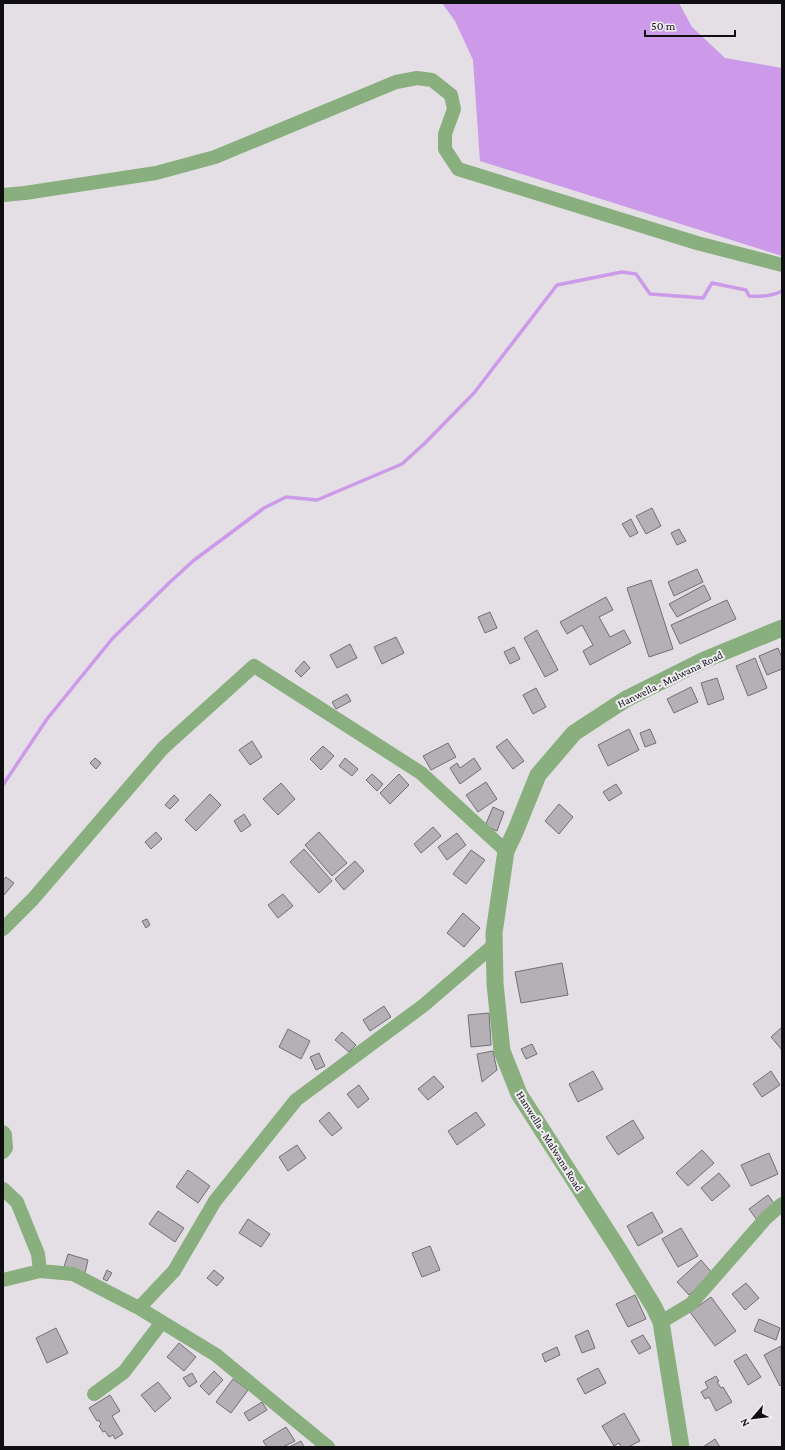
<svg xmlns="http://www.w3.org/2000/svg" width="785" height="1450" viewBox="0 0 785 1450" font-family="'Crimson Pro',serif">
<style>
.water{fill:#cc9ae9}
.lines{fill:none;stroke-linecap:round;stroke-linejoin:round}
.stream{stroke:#cc9ae9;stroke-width:3.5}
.building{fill:#b4b0b6;stroke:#726f74}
.minor{stroke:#89af7e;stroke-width:14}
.tertiary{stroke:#89af7e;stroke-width:17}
.labels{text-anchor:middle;stroke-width:4;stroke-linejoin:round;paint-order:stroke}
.street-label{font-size:11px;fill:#0f0e10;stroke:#f0edf3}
</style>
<rect width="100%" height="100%" fill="#e3dfe5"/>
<path class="water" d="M442,3H679L692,27L725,58L782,68V256L480,161L473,60L455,21Z"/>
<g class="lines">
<path class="stream" d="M3,785L47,719L112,639L169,583L193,561L264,508L286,497L317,500L402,464L425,443L474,393L557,285L622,272L636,274L650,294L703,298L712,283L746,290L749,296C760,297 772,296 782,291"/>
</g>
<path class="building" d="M652,508L661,526L646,534L636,516Z
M631,519L638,533L630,537L622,524Z
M679,529L686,541L677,545L671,533Z
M697,569L703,582L674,596L668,582Z
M651,580L673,649L649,657L627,588Z
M704,585L711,599L677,617L669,604Z
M606,597L613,610L599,617L610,637L624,630L631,643L590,665L583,651L593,645L582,625L567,634L560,622Z
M727,600L736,619L680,644L671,625Z
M490,612L497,628L485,633L478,617Z
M537,630L558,670L545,677L524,638Z
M396,637L404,653L382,664L374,647Z
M350,644L357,658L337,668L330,655Z
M514,647L520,659L510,664L504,652Z
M778,648L782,658V669L767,675L759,656Z
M755,658L767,688L748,696L736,666Z
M304,661L310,668L301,677L295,671Z
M717,678L724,699L708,705L701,683Z
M691,687L698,702L674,713L667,699Z
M536,688L546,707L533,714L523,695Z
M347,694L351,701L336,709L332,702Z
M629,729L639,750L608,766L598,745Z
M650,729L656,743L645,747L640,733Z
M507,739L524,761L513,769L496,747Z
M252,741L262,757L250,765L239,750Z
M448,743L456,757L431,770L423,756Z
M323,746L334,756L321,770L310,759Z
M95,758L101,763L96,769L90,763Z
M345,758L358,769L352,776L339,766Z
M474,758L481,769L460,784L450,768L457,763L460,768Z
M372,774L383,784L377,791L366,780Z
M399,774L409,785L390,804L380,793Z
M486,782L497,799L478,812L466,795Z
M281,783L295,799L278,815L263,799Z
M616,784L622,793L609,801L603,792Z
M210,794L221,805L196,831L185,820Z
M174,795L179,800L170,809L165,805Z
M559,804L573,817L559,834L545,821Z
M493,807L504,812L497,831L485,826Z
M244,814L251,825L241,832L234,821Z
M433,827L441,836L421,853L414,844Z
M156,832L162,839L151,849L145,842Z
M319,832L347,863L332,876L305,845Z
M457,833L466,845L447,860L438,847Z
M304,849L332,881L319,893L290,862Z
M471,850L485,860L466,884L453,874Z
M355,861L364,871L344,890L335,879Z
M6,877L14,883L4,895L3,893V880Z
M283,894L293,906L278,918L268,905Z
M463,913L480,928L464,947L447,933Z
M147,919L150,925L146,928L142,921Z
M562,963L568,995L521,1003L515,972Z
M384,1006L391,1017L370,1031L363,1020Z
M489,1013L491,1045L471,1047L468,1015Z
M782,1027V1050L771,1037Z
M288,1029L310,1041L301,1059L279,1047Z
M342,1032L356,1045L349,1052L335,1040Z
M532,1044L537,1054L526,1059L521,1049Z
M493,1051L497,1070L482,1082L477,1054Z
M319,1053L325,1066L316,1070L310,1057Z
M593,1071L603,1089L578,1102L569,1084Z
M771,1071L780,1085L762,1097L753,1084Z
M434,1076L444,1087L428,1100L418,1089Z
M359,1085L369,1099L358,1108L347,1094Z
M329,1112L342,1128L332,1136L319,1121Z
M476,1112L485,1125L457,1145L448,1131Z
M633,1120L644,1138L618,1155L606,1137Z
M297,1145L306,1158L288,1171L279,1157Z
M702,1150L714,1163L688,1186L676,1173Z
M769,1153L778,1174L751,1186L741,1165Z
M188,1170L210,1186L198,1203L176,1187Z
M719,1173L730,1186L712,1201L701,1188Z
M768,1195L776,1206L757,1220L749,1209Z
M158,1211L184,1228L175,1242L149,1224Z
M652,1212L663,1232L638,1246L627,1226Z
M248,1219L270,1234L261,1247L239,1233Z
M681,1228L698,1256L678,1267L662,1239Z
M430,1246L440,1270L422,1277L412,1253Z
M68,1254L88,1260L85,1273L64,1267Z
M701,1260L713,1274L689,1295L677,1282Z
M107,1270L112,1273L107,1281L103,1279Z
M214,1270L224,1278L217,1286L207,1278Z
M746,1283L759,1298L745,1310L732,1294Z
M635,1295L646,1319L628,1327L616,1304Z
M711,1297L736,1331L715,1346L690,1312Z
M759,1319L780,1328L776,1340L754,1331Z
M56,1328L68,1353L47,1363L36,1338Z
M588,1330L595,1348L582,1353L575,1336Z
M643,1335L651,1348L639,1354L631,1341Z
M179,1343L196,1357L184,1371L167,1357Z
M781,1346L782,1384L780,1386L764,1355Z
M557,1347L560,1355L545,1362L542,1354Z
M746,1354L761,1377L748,1385L734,1361Z
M598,1368L606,1383L585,1394L577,1379Z
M214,1371L223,1380L209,1395L200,1386Z
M192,1373L197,1382L189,1387L183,1378Z
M716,1376L719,1381L717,1382L721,1388L723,1387L732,1402L716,1411L709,1397L705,1399L701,1392L708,1388L705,1382Z
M233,1379L248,1390L231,1413L216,1402Z
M158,1382L171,1398L155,1412L141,1395Z
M110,1395L120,1411L112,1416L123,1434L115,1439L113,1435L109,1437L105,1431L103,1432L99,1426L101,1424L99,1420L97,1421L89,1408Z
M262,1402L267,1410L249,1421L244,1413Z
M624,1413L640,1441L628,1447H621L619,1443L614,1446L602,1426Z
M286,1427L295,1441L283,1447H267L263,1441Z
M715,1439L720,1447H703Z
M301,1441L304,1447H289Z"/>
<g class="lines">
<path class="minor" d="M3,195L25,193L156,173L215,157L396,82L417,78L432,80L451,95L454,109L445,134V149L458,169L697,243L782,265
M3,929L33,899L163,748L254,666L421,773L506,851
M3,1132L5,1135L6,1148L3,1152
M3,1189L17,1202L38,1254L40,1271
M3,1280L40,1271L73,1274L139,1308L216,1355L328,1447
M139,1308L174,1271L215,1201L296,1100L424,1005L495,944
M661,1322L691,1304L766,1218L782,1204
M94,1394L124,1372L162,1322"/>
<path class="tertiary" d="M681,1447L661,1322L654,1307L619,1250L519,1094L502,1051L495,984L494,933L506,851L515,832L538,775L574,733L626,699L704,660L782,628"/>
</g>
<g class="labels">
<g class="street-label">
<text transform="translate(670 679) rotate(-26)" y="4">Hanwella - Malwana Road</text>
<text transform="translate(550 1141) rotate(58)" y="4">Hanwella - Malwana Road</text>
</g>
</g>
<rect width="785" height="1450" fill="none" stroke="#0f0e10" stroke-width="8"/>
<g transform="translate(753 1418) rotate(242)" stroke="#f0edf3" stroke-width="3" paint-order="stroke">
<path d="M0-3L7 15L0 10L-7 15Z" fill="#0f0e10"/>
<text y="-6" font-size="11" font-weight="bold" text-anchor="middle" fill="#0f0e10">N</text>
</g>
<path d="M645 30v6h90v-6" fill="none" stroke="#0f0e10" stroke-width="2"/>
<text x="651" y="30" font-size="12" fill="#0f0e10" stroke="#f0edf3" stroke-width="3" paint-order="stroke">50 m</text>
</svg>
